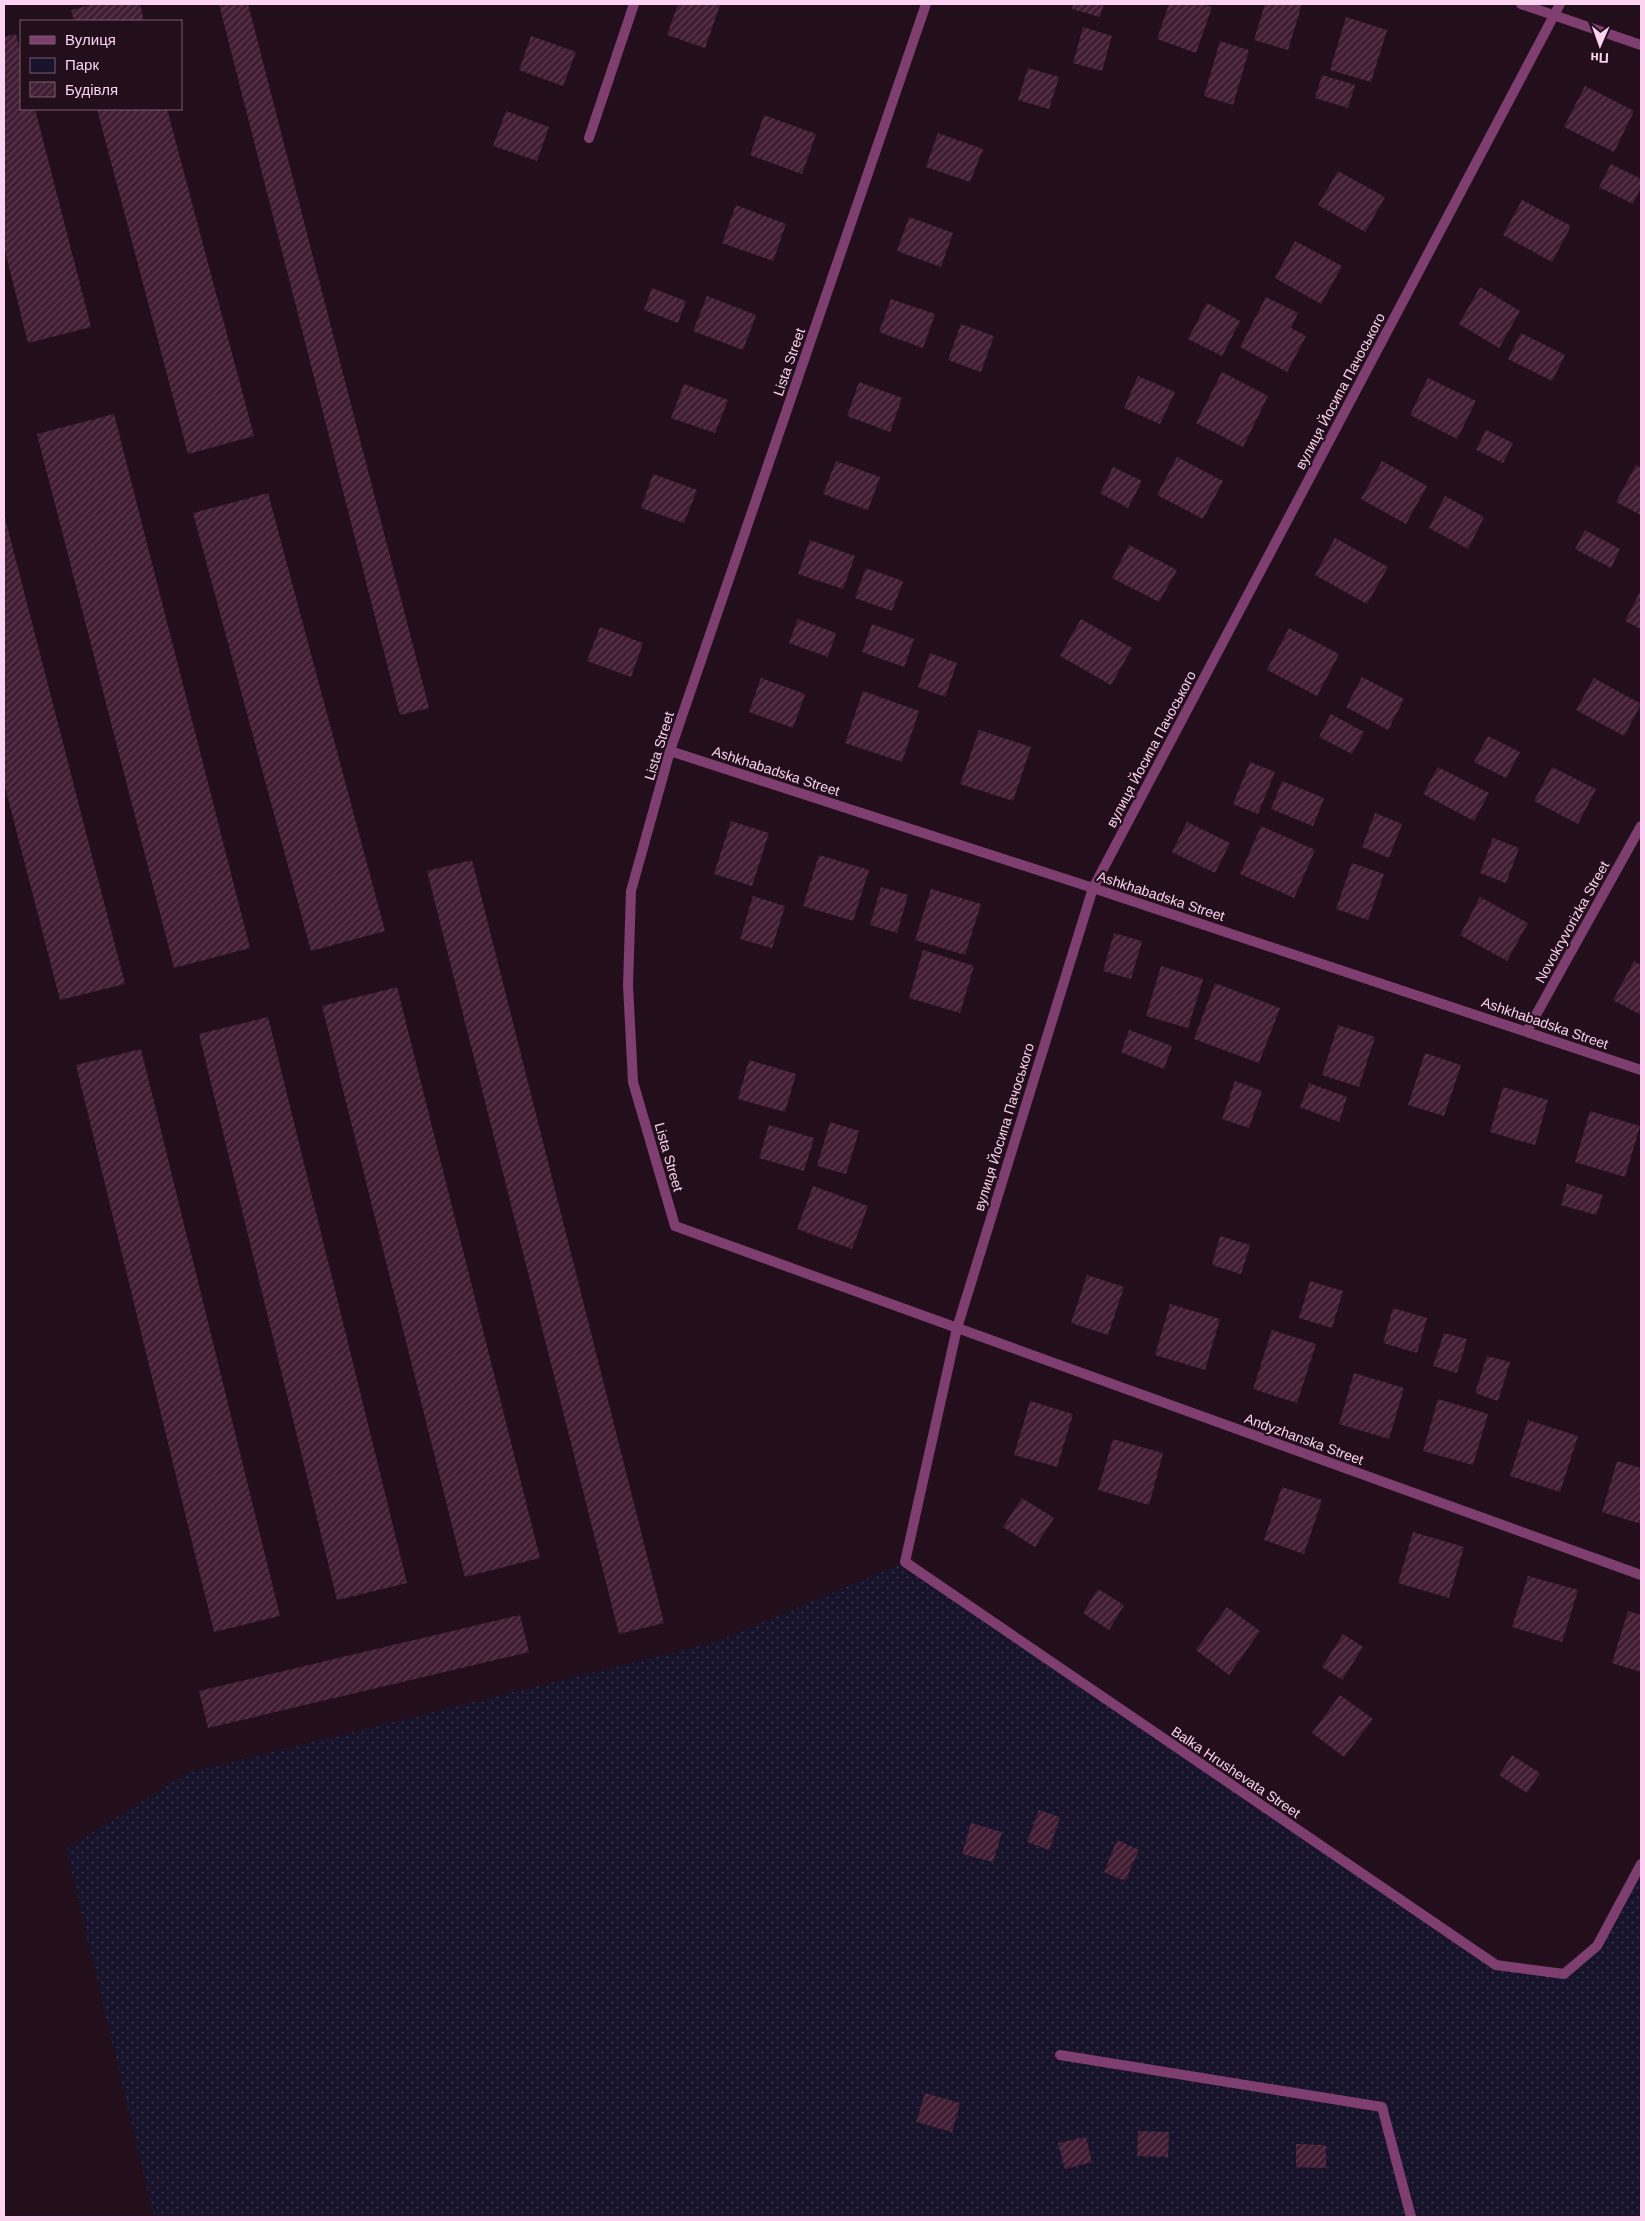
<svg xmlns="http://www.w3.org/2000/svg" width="1645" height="2221" viewBox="0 0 1645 2221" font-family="Helvetica,sans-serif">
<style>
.green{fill:url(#green-dots)}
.building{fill:url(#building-hatch)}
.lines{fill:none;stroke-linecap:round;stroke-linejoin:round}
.service{stroke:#7e3e6f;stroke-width:10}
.minor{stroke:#7e3e6f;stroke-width:10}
.labels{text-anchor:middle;stroke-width:4.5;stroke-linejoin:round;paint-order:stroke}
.street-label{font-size:14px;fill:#fcd3f0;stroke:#220f1b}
</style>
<defs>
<pattern id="green-dots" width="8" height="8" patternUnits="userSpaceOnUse" patternTransform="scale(1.25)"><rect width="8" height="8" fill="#17132b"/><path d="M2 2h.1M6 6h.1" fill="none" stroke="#3a344a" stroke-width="1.8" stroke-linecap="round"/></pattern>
<pattern id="building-hatch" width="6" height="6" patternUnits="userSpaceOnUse" patternTransform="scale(1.25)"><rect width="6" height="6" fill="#411d33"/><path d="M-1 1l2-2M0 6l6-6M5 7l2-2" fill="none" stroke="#5d3d51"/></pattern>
</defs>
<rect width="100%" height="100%" fill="#220f1b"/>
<path class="green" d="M905,1562L1496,1965L1564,1974L1597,1946L1641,1864V2217H154L66,1849L187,1773L716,1642Z"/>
<path class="building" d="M94,4H140L144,21H74L71,10Z
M219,4H248L429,708L400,715Z
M678,4L720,5L705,48L667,35Z
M1073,4H1104L1100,17L1072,9Z
M1169,4H1202L1212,7L1196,53L1157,39Z
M1265,4H1302L1288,50L1254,40Z
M1346,17L1387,30L1371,82L1330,70Z
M1083,27L1112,36L1102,71L1073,63Z
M16,34L21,56V109H35L91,327L28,343L4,247V37Z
M531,36L576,52L563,86L519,70Z
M1220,41L1249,50L1233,105L1204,96Z
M1028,68L1059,77L1049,109L1018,100Z
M1322,75L1355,85L1348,108L1315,98Z
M1585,86L1634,111L1614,152L1564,127Z
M97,109H167L254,436L188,454Z
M506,111L549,127L537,161L493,146Z
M764,115L816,134L802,174L750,155Z
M938,133L983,149L970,182L926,167Z
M1611,164L1641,179V187L1633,204L1599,187Z
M1338,171L1385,197L1365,232L1318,205Z
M1522,200L1571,226L1552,262L1503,235Z
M736,205L786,224L773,261L722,243Z
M909,217L953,233L941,267L897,251Z
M1295,241L1342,266L1321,304L1275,278Z
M1480,287L1520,311L1499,348L1459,324Z
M652,288L686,301L678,323L644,310Z
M707,296L756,315L743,350L693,331Z
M1266,297L1298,313L1291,328L1306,336L1287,372L1240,347Z
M891,299L935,314L923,348L879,332Z
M1207,303L1240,321L1222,356L1188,339Z
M961,324L994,336L981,372L948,360Z
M1521,333L1565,355L1552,381L1508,359Z
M1222,372L1268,396L1243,447L1196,423Z
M1138,376L1175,392L1160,424L1124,408Z
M1428,378L1476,401L1457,439L1410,415Z
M859,382L902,398L890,432L847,416Z
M684,384L728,400L715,433L671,418Z
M114,414L250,948L174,968L37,434Z
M1486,430L1513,443L1503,463L1476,450Z
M1177,457L1223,481L1203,519L1157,495Z
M836,461L880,477L868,510L823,494Z
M1382,461L1427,486L1406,524L1361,499Z
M1636,465L1641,468V515L1616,502Z
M1113,467L1142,481L1128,508L1100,493Z
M653,474L697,490L684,523L641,508Z
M268,493L385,931L311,951L193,513Z
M1445,496L1484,517L1468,549L1429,528Z
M4,514L125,984L60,1000L4,783Z
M1585,530L1620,549L1611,568L1575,549Z
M1335,538L1388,567L1367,604L1315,575Z
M810,540L855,556L843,589L798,574Z
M1129,545L1177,570L1159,602L1112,578Z
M866,568L903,581L892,611L855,598Z
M1641,590V629L1625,621Z
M798,619L836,633L828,657L789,643Z
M1081,619L1132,648L1111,685L1060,656Z
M872,624L914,639L904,667L862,652Z
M600,627L643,643L631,677L587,661Z
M1289,628L1339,654L1317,696L1267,670Z
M930,653L957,663L945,697L918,687Z
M1362,677L1404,699L1388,730L1346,707Z
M761,678L805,694L793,728L749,712Z
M1594,678L1641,704L1624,736L1576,710Z
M863,691L919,711L902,762L845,743Z
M1331,714L1364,732L1352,754L1319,737Z
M979,730L1031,747L1013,801L960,784Z
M1488,736L1520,752L1506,778L1474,762Z
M1250,762L1275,772L1258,814L1233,804Z
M1438,767L1489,793L1474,821L1423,794Z
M1552,767L1596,789L1578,824L1534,801Z
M1282,781L1324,798L1313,826L1271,809Z
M1375,813L1402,824L1389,858L1362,847Z
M731,821L769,833L752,886L714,874Z
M1187,822L1230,843L1215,873L1172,852Z
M1261,826L1315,850L1294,898L1240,874Z
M1493,838L1519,848L1506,883L1480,873Z
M819,855L869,870L853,921L803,906Z
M472,860L664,1623L619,1634L427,871Z
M1352,863L1384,874L1368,920L1336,909Z
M881,887L908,895L897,933L870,925Z
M931,889L981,904L965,955L915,940Z
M753,896L785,906L772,948L740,939Z
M1480,897L1528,923L1507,961L1460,935Z
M1114,933L1142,941L1131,979L1103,971Z
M923,950L974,966L960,1013L909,998Z
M1634,961L1641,965V1015L1613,1000Z
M1161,966L1203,979L1188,1028L1146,1016Z
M1215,983L1280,1008L1259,1063L1194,1039Z
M397,987L540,1558L465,1577L322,1006Z
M268,1017L407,1583L337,1600L199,1034Z
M1338,1025L1375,1037L1359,1087L1322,1075Z
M1129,1030L1172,1046L1164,1069L1121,1052Z
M141,1049L280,1616L214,1632L76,1065Z
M1425,1053L1461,1065L1444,1116L1408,1105Z
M749,1060L796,1074L785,1112L738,1099Z
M1235,1081L1262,1091L1249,1128L1222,1119Z
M1309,1083L1347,1097L1339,1122L1300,1107Z
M1503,1087L1548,1100L1535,1145L1490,1132Z
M1590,1111L1640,1126L1625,1177L1575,1162Z
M830,1122L859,1131L846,1174L817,1166Z
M769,1125L814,1138L804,1171L759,1158Z
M1567,1184L1603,1195L1596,1215L1561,1205Z
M813,1186L868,1206L852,1249L797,1229Z
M1220,1236L1250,1245L1241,1274L1212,1265Z
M1087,1275L1124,1287L1108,1335L1071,1323Z
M1310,1281L1343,1291L1332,1328L1299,1318Z
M1170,1304L1220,1319L1205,1370L1155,1355Z
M1393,1308L1427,1318L1417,1353L1383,1343Z
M1272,1330L1316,1344L1297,1403L1253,1389Z
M1444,1333L1467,1339L1457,1373L1433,1366Z
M1487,1356L1510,1362L1498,1401L1475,1393Z
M1354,1373L1404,1388L1389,1439L1339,1424Z
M1438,1399L1488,1414L1473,1465L1423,1451Z
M1030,1401L1073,1414L1057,1467L1014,1455Z
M1528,1420L1578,1436L1560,1492L1510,1476Z
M1113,1439L1163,1453L1149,1505L1098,1490Z
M1617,1461L1641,1468V1524L1602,1512Z
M1282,1487L1322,1500L1304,1554L1264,1540Z
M1022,1498L1054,1518L1035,1547L1003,1527Z
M1413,1532L1464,1547L1449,1598L1398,1583Z
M1528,1576L1578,1590L1562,1642L1512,1627Z
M1098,1589L1124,1605L1109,1630L1083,1613Z
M1227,1607L1260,1631L1229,1675L1196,1650Z
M1628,1611L1641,1615V1672L1612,1663Z
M520,1615L529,1652L208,1728L199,1691Z
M1343,1634L1363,1647L1342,1680L1322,1667Z
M1340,1695L1373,1719L1344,1757L1312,1733Z
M1512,1755L1540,1773L1527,1793L1499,1775Z
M1039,1810L1060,1817L1049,1850L1027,1842Z
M971,1823L1002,1832L993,1862L962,1854Z
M1117,1840L1139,1850L1125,1881L1104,1872Z
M925,2093L960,2103L952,2132L916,2122Z
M1138,2131L1169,2132L1168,2157L1137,2156Z
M1086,2137L1092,2162L1065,2169L1058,2143Z
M1296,2144L1326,2145V2168L1296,2167Z"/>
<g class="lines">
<path class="service" d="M1060,2055L1382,2107L1411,2217"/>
<path class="minor" d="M926,4L670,751L631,891L628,985L633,1082L675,1226L1641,1575
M1521,4L1641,45
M1560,4L1093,888L957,1328L905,1562L1496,1965L1564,1974L1597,1946L1641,1864
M589,138L634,4
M670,751L1093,888L1641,1070
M1527,1031L1641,826"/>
</g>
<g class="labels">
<g class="street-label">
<text transform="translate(789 362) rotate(-71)" y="5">Lista Street</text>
<text transform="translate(1340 391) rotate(-62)" y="5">вулиця Йосипа Пачоського</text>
<text transform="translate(659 746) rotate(-73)" y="5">Lista Street</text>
<text transform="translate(1151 749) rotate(-62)" y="5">вулиця Йосипа Пачоського</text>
<text transform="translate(776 771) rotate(18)" y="5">Ashkhabadska Street</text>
<text transform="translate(1161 896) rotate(18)" y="5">Ashkhabadska Street</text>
<text transform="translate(1572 922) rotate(-61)" y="5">Novokryvorizka Street</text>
<text transform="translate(1545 1023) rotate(19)" y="5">Ashkhabadska Street</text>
<text transform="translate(1004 1127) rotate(-73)" y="5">вулиця Йосипа Пачоського</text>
<text transform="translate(669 1157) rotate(74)" y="5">Lista Street</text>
<text transform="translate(1304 1439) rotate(20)" y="5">Andyzhanska Street</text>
<text transform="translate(1236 1772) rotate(34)" y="5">Balka Hrushevata Street</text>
</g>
</g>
<rect width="1645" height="2221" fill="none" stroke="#fcd3f0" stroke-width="10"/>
<rect x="20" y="20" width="162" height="90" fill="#220f1b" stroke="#795d70"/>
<rect x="30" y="36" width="25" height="8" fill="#7e3e6f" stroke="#795d70"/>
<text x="65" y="45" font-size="15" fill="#fcd3f0">Вулиця</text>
<rect x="30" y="58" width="25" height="15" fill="#17132b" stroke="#795d70"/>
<text x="65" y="70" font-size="15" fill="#fcd3f0">Парк</text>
<rect x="30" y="82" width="25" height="15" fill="url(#building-hatch)" stroke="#795d70"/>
<text x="65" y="95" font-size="15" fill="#fcd3f0">Будівля</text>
<g transform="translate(1600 45) rotate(182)" stroke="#220f1b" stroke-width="4" paint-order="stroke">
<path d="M0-4L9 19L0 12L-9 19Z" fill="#fcd3f0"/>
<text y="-8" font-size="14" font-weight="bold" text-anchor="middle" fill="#fcd3f0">Пн</text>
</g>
</svg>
